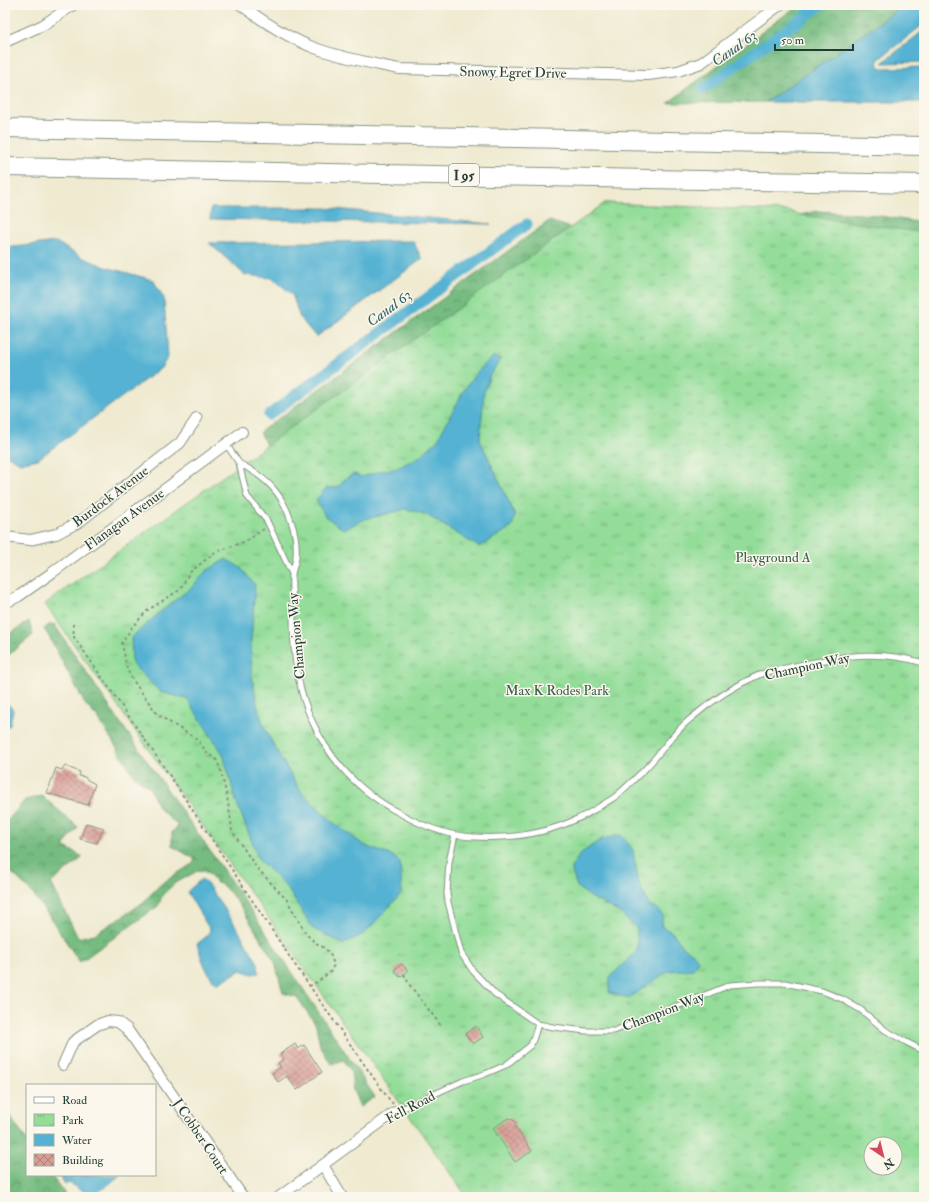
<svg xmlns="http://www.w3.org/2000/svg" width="929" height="1202" viewBox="0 0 929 1202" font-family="'IM FELL Double Pica',serif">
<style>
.forest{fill:url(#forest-crowns);stroke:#4a7c5a}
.park{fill:url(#park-tufts);stroke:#598d66;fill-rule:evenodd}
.water{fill:#55b2d3;stroke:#3a7884}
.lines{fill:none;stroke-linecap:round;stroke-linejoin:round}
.canal{stroke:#55b2d3;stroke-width:11}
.building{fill:url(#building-cross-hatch)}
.service-casing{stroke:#879482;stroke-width:7}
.minor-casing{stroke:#879482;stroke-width:12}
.motorway-casing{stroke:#879482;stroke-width:20}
.path{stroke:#879482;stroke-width:2;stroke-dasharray:3 3;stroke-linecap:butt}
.service{stroke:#fff;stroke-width:5}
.minor{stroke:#fff;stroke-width:10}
.motorway{stroke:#fff;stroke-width:18}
.labels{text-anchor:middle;stroke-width:3;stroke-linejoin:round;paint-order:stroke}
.shield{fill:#fbf7ec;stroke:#61756b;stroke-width:1}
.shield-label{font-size:13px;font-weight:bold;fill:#1f3d34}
.street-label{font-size:14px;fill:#1f3d34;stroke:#fbf7ec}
.park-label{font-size:14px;fill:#365d48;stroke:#fbf7ec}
.water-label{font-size:15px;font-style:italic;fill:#2f6064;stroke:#fbf7ec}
</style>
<defs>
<pattern id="forest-crowns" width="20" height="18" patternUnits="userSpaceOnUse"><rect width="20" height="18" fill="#76bc81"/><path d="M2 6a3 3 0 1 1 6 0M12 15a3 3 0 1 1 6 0" fill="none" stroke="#609a6a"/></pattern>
<pattern id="park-tufts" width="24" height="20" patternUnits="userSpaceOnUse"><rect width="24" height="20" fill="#93dd99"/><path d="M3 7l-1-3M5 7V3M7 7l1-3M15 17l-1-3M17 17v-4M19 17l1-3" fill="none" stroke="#77b47e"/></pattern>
<pattern id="building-cross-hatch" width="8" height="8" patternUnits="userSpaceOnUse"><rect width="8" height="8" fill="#d89c94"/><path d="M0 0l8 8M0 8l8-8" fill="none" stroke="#af807a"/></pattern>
</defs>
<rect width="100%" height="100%" fill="#fbf7ec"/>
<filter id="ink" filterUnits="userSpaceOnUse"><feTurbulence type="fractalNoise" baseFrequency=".025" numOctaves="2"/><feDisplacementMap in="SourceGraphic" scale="8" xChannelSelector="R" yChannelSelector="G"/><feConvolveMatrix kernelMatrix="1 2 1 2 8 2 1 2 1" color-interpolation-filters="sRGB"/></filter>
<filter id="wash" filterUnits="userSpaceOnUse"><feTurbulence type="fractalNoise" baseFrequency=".012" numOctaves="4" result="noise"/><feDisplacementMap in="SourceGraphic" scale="16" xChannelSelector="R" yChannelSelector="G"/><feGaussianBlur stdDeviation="0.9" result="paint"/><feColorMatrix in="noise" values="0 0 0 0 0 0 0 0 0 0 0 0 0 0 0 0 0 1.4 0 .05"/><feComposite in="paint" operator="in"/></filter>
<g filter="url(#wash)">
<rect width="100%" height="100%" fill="#efead0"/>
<path class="forest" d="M798,5H905L766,102L668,103Z
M605,203L801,215L817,211L874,215L917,222L924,238L267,448L260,432L549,221L571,228Z
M29,621L33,635L5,658V637Z
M54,624L115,715L240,894L375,1097L360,1107L353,1090L351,1071L344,1060L331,1064L320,1046L316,1025L297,997L283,993L275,962L241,907L231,894L221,884L217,883L209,873L199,870L174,884L163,894L158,906L80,962C58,932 36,889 5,868V824L25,800L42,796L78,827L63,846L83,857L51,883L78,938L95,934L131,911L142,903L161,884L192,864L195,859L172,846V832L178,826L158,807L150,788L135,777L98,718L85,704L48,635L44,629L49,625Z
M5,1109L27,1141V1175H51L67,1197H5Z"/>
<path class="park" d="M605,203L787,211L801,215L924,233V1197H467L45,604ZM871,1144H895V1168H871Z"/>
<path class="water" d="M905,5H924V24L879,59L877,63L879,67L883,68L924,67V102H766Z
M924,30V62L882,63Z
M211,208H325L491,224L210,219Z
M413,241L422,259L316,337L300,318L292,294L272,278L245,275L209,243Z
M56,242L81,257L106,267L153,280L164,298L168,357L161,368L38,459L20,463L8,456L5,453V248Z
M492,357L501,359L490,375L484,392L480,440L515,515L512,527L479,547L425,514L406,509L366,519L343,529L325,516L316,500L326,488L339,487L345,479L354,474L361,477L384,470L395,469L419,457L437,441L464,390L477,372Z
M226,559L241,568L255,585L251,642L252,676L258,708L265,729L282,760L302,793L334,823L365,846L393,856L400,862L402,893L364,934L343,944L313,929L287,888L259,860L236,801L223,754L187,699L160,692L132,664L131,638L161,611L191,588L206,571Z
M5,700L13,710L10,725L5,729Z
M621,835L633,850L639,884L650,907L657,908L663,916L661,926L673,933L683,947L693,953L699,961L693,969L668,971L629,998L609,993L610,977L637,951V929L620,913L592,898L577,887L571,868L581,853L602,839Z
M202,879L208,885L234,923L258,963L259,973L252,974L241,970L217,984C206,974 202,959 197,944L207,936L210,930L187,892L191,888Z
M59,1175H120C99,1192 94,1201 70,1183L65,1184Z"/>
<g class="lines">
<path class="canal" d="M703,89L821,5
M269,415L527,224"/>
</g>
<g id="blocks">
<path class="building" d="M65,766L80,772L79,776L85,777L86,779L95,784L88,805L47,793L56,768L62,770Z
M86,823L104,828L97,843L80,839Z
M402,964L408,971L400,977L394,970Z
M476,1026L483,1037L473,1044L465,1034Z
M295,1044L298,1049L304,1045L322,1072L297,1090L287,1076L278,1082L272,1073L281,1067L278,1063L284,1059L280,1054Z
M508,1118L512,1119L516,1123L514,1125L532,1151L515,1162L493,1128Z"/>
</g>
</g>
<g filter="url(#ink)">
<use href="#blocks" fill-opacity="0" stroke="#879482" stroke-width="1"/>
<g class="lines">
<defs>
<path id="service" d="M226,444L239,463L247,496L267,521L292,574
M239,463C265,477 282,492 291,521C295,532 297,545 296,556C296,563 292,569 292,576C291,585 293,596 293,606C293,619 293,633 294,646C299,720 336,781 403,815C425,827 449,836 474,837C509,839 545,834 577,819C585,816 592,811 599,807C605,803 611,800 616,796C625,789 633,780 642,772C659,756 671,735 689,720C710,702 735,685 761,674C771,670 784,669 795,666C841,656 877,649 924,663
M455,835L449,862L447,894L448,902L461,953L473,971L495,994L538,1024L553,1027L586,1031H614L730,985L758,983H785L822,991L842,999L861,1010L885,1030L906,1042L924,1051
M395,1112L463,1081L485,1074L506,1065L531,1045L534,1037L538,1024"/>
<path id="minor" d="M241,5C264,22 289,38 315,48C342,58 371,63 399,69L648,75L678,71L701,63L780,5
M5,42L43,25L73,5
M5,537L30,540L56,534L79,522L180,443L197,418
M5,603L19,596L53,572L242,432
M63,1065L73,1042L97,1025L108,1021L118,1022L127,1029L243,1197
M323,1165L342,1197
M279,1197L395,1112"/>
<path id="motorway" d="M5,128L924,146
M5,167L924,184"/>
</defs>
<use href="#service" class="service-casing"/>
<use href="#minor" class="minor-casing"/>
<use href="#motorway" class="motorway-casing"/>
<path class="path" d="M264,529L246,541L214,553L189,573L181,589L148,610L132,627L122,643L127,669L132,679L158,715L195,738L200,743L207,753L216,759L221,771L227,797L231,821L232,831L256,867L287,900L306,934L316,943L326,949L331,956L334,965L331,971L320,980L310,986
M73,624L74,637L170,776L293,962L382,1090L393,1104
M404,974L409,984L442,1027"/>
<use href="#service" class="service"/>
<use href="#minor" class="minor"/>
<use href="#motorway" class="motorway"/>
</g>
</g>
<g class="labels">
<rect class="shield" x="449" y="164" width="30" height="22" rx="3"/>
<g class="shield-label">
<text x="464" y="180">I 95</text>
</g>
<g class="street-label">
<text transform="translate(513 72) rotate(1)" y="5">Snowy Egret Drive</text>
<text transform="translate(110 496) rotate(-37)" y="5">Burdock Avenue</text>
<text transform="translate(124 519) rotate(-36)" y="5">Flanagan Avenue</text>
<text transform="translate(296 636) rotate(-95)" y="5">Champion Way</text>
<text transform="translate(807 666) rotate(-12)" y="5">Champion Way</text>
<text transform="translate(663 1011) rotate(-21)" y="5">Champion Way</text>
<text transform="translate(410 1107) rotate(-28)" y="5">Fell Road</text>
<text transform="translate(201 1136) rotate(56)" y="5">J Cobber Court</text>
</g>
<g class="park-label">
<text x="773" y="562">Playground A</text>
<text x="557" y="695">Max K Rodes Park</text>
</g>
<g class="water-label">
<text transform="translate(734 48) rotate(-35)" y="5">Canal 63</text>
<text transform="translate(389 308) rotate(-36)" y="5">Canal 63</text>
</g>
</g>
<rect width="929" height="1202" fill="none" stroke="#fbf7ec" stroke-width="20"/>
<rect x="26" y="1084" width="130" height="92" fill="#fbf7ec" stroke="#a3ada2"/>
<rect x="34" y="1097" width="20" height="6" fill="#ffffff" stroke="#a3ada2"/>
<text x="62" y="1104" font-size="12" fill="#1f3d34">Road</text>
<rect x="34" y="1114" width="20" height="12" fill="url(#park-tufts)" stroke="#a3ada2"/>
<text x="62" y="1124" font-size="12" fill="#1f3d34">Park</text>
<rect x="34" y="1134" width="20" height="12" fill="#55b2d3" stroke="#a3ada2"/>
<text x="62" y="1144" font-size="12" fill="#1f3d34">Water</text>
<rect x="34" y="1154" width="20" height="12" fill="url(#building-cross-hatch)" stroke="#a3ada2"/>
<text x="62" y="1164" font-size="12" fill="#1f3d34">Building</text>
<g transform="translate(883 1156) rotate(145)"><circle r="19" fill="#fbf7ec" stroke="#a3ada2"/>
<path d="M0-3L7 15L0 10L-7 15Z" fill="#d1495b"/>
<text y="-6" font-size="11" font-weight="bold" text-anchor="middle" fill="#1f3d34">N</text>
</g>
<path d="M775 44v6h78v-6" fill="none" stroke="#1f3d34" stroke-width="2"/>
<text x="781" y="44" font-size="12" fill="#1f3d34" stroke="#fbf7ec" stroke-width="3" paint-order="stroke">50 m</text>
</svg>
